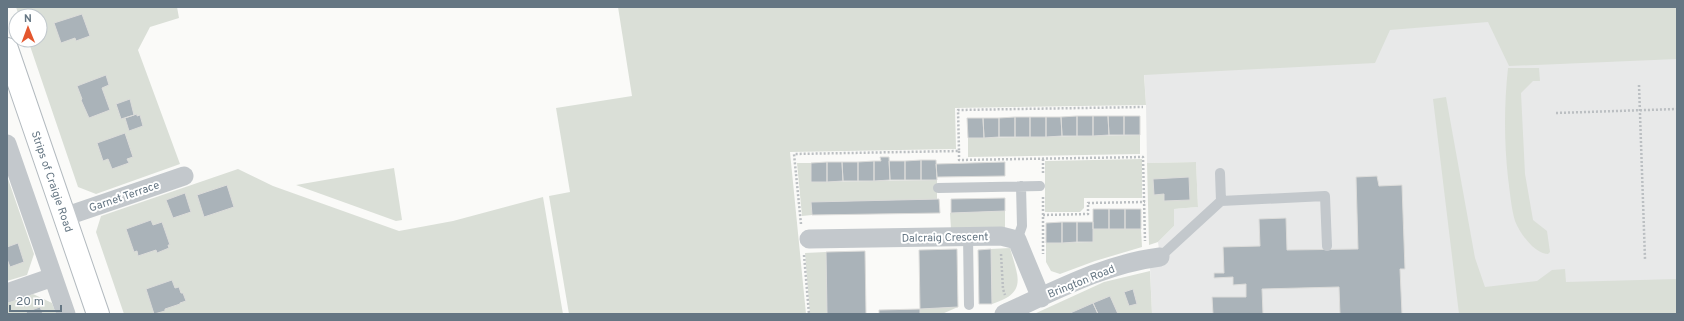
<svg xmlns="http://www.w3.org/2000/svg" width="1684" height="321" viewBox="0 0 1684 321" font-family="Overpass,sans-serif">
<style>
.built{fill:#e8e9e9}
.green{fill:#dadfd7}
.building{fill:#aab3b9;stroke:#dcdcda}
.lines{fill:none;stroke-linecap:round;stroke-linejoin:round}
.secondary-casing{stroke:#b3babf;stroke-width:24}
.path{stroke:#bbbfc2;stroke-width:2.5;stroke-dasharray:2 2;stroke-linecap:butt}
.lane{stroke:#c3c8cc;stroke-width:10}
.street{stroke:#c3c8cc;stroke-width:19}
.secondary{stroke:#fff;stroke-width:22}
.labels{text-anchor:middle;stroke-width:4;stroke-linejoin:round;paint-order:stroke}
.street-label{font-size:11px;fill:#657683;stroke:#fff}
</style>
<rect width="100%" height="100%" fill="#fafaf8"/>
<path class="built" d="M1140,7H1677V314H1152L1150,267L1160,257L1158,242L1174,226V209L1198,207L1196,162L1147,163L1146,105Z"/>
<path class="green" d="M16,7H177L179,18L150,27L138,50L180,164L96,194L78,187L28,40H40V16H19Z
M618,7H1677V59L1509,66L1488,22L1390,30L1375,63L1144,75L1146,105L955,108L956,149L790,152L806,314H569L549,196L570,192L556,108L632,96Z
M1508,68H1539L1540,81H1533L1521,93L1525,174L1533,220L1547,231L1550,252L1548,254C1542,254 1537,250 1532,246C1525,239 1519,231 1515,221C1511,207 1510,192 1508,178C1504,141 1504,105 1508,68Z
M1446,97L1475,258L1485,287L1537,281L1552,270L1565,269L1566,282L1677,279V314H1459L1433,99Z
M1140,135V154L968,157V138Z
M1142,159V198H1084V208L1080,212H1045V161Z
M1196,162L1198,207L1174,209V226L1158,242L1149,245L1147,163Z
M797,163H811L812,182L937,180V199L812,202V215L802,216Z
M394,168L402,220L396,221L296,185Z
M238,169L273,186L399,231L453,221L543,197L563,314H124L96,232L101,216Z
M7,176L34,254L27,275L7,281Z
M1005,211V228L951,229L950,213Z
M1093,229H1141L1142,247L1095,261L1060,274L1051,271L1046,262V243L1093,242Z
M1010,248C1018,277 1028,293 992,304L991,249Z
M826,252L827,314H810L805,253Z
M1150,271L1152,314H1034L1104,282Z
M33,294L52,303L56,314H7V303Z
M958,307L942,314H920V309Z"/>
<path class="building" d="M82,14L90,36L76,41L75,38L61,43L54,23Z
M106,75L109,85L102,88L110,110L89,118L81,100L82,99L77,86Z
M130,99L134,115L121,119L116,104Z
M137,114V116L140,115L143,126L129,131L125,118Z
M1077,116V136H1062L1061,117Z
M1077,116H1093V136H1077Z
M1093,116H1108L1109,135L1093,136Z
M1108,116H1124V135H1109Z
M1124,116H1140V135H1124Z
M1015,117V137H999V118Z
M1015,117H1030V137H1015Z
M1030,117H1046V137H1030Z
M1046,117H1061L1062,136L1046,137Z
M967,118H983L984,138H968Z
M983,118H999V137L984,138Z
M125,133L133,157L127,159L129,163L112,169L108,159L103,161L97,143Z
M880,157H889L890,180L874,181V161H881Z
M921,160H936L937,180H921Z
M921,160V180H905V161Z
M874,161V181H858V162Z
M889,161H905V180H890Z
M827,162V182H811V163Z
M827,162H842L843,181L827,182Z
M842,162H858V181H843Z
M1005,162V176L937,177L936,164Z
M1377,176L1379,186L1402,185L1405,269H1400L1402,314H1340L1339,287L1262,289L1263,314H1213L1212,297H1246V284L1233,285V277L1214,278V273H1224L1223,247L1260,246L1259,219L1286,218L1287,250L1358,249L1356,177Z
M1189,177L1190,200L1164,201V194L1154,195L1153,179Z
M227,185L234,207L204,217L197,195Z
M185,193L191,212L173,218L166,200Z
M1005,198V211L951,213V199Z
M939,199L940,213L812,215L811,202Z
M1093,209H1109V229H1093Z
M1109,209H1125V229H1109Z
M1125,209H1141V229H1125Z
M151,220L153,225L162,222L170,245H168L169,248L157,253L156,250L138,256L137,251L134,252L126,229Z
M1062,222V243H1046V223Z
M1062,222H1077V242L1062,243Z
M1077,222H1093V242H1077Z
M18,243L24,262L10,267L7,259V247Z
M957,249L958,307L920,309L919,250Z
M991,249L992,304H979L978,250Z
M865,251L866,314H827L826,252Z
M172,280L175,288L179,287L181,293H183L186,301L180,303V304L165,309V311L154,314L146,289Z
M1133,289L1137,304L1129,306L1124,292Z
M1110,296L1118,314H1098L1093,303Z
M1093,303L1098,314H1068Z
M40,307L43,314H27L26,312Z
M920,309V314H879V310Z"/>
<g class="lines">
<defs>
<g id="secondary">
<path id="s1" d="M7,49L98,314"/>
</g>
</defs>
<use href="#secondary" class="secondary-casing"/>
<path class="path" d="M1639,85L1645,259
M1556,113L1677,109
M959,151V160L1143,157L1145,241
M1043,159V174
M1043,197V254
M1043,215L1088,214V203L1145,202
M801,224L794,154L959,151L958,110L1143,107
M1001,254L1003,289L1005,295
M804,255L809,314"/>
<path class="lane" d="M938,188L1040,186
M1221,201L1325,196L1327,246
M968,236L969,305
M1017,240L1022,226L1021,186
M1160,257L1221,201L1220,173"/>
<path class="street" d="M7,144L66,314
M64,217L184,176
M809,239L1001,236L1017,240L1041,298
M7,293L53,277
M1004,314C1055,291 1104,264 1160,257"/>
<use href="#secondary" class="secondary"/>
</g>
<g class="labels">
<g class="street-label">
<text dy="4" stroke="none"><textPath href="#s1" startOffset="140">Strips of Craigie Road</textPath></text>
<text transform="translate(124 196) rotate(-19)" y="4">Garnet Terrace</text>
<text transform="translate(945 237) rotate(-1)" y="4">Dalcraig Crescent</text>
<text transform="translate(1081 281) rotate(-22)" y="4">Brington Road</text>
</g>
</g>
<rect width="1684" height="321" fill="none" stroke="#657683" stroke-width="16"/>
<g transform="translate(28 28) rotate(359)"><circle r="19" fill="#ffffff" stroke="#c1c8cd"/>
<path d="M0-3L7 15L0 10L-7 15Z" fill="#e4572e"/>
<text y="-6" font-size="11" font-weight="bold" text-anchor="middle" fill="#657683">N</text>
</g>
<path d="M10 305v6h51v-6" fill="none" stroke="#657683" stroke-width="2"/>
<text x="16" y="305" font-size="12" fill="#657683" stroke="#ffffff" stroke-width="3" paint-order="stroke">20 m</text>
</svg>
